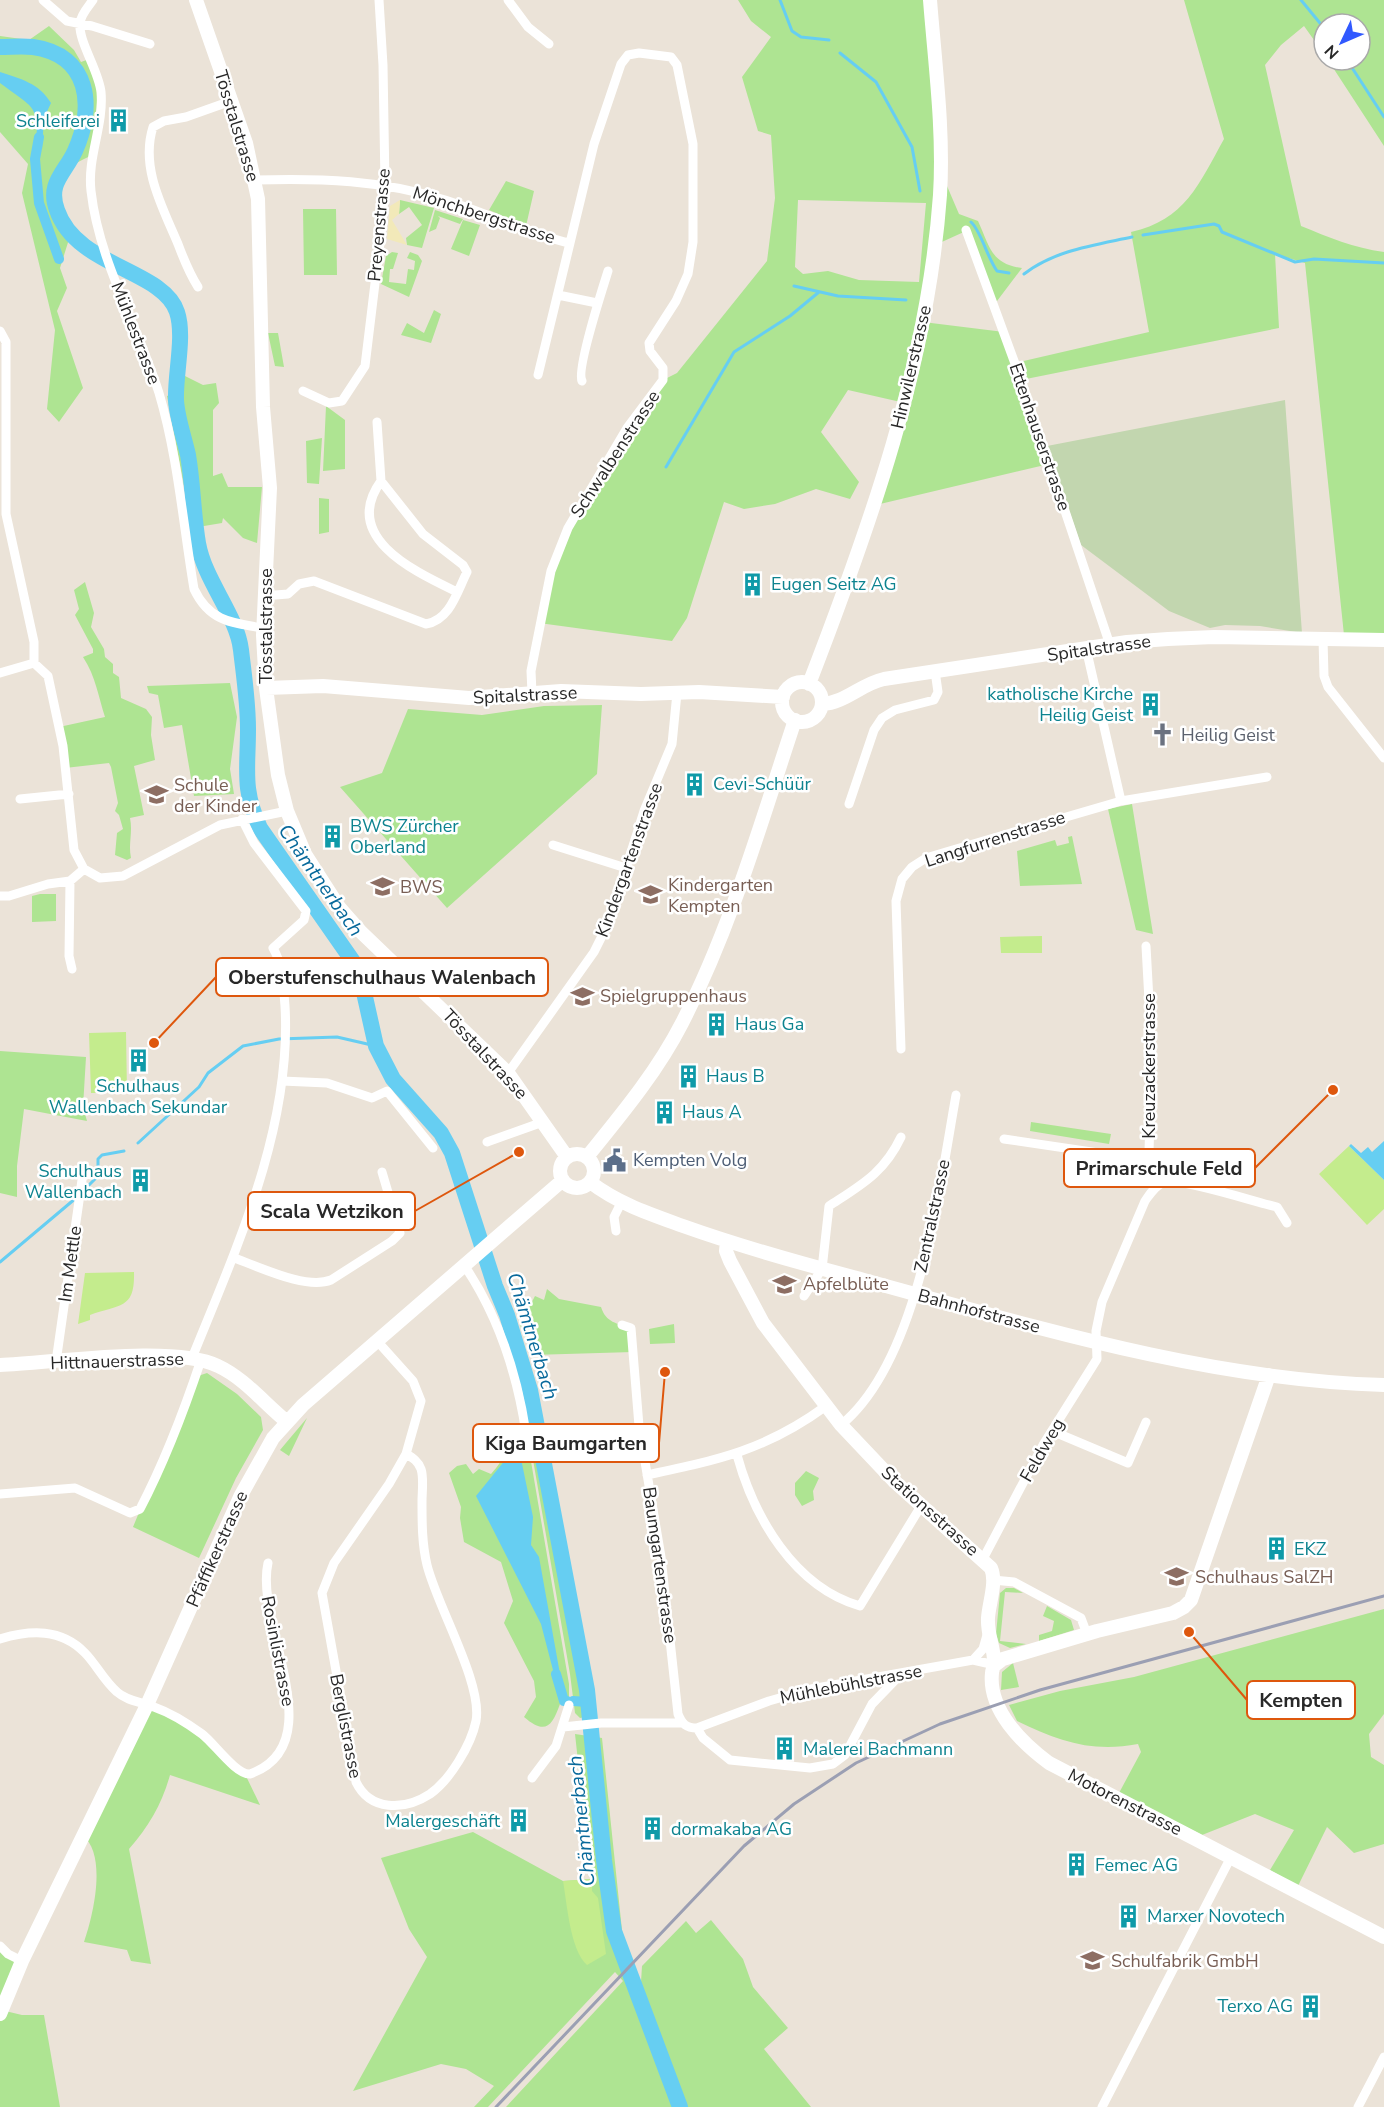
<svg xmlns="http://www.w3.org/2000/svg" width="1384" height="2107" viewBox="0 0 1384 2107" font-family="'Nunito Sans',sans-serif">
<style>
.green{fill:#aee492;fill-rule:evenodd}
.sand{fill:#f2e9b9}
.cemetery{fill:#c2d6af}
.pitch{fill:#c4ec8d}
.water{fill:#66cef2}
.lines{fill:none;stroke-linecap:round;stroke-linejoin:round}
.stream{stroke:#66cef2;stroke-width:3}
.canal{stroke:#66cef2;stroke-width:10}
.river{stroke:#66cef2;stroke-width:16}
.street{stroke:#fff;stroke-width:9}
.secondary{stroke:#fff;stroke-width:14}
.rail{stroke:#9b9fb3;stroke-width:3}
.labels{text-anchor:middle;stroke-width:5;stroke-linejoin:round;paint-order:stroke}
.culture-label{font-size:18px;fill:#0d838f;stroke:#fff;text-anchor:start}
.street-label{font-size:18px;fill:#282828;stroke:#fff}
.worship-label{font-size:18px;fill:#5b616d;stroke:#fff;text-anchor:start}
.education-label{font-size:18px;fill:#785e54;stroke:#fff;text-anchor:start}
.service-label{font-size:18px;fill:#4e5e75;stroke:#fff;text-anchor:start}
.water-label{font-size:20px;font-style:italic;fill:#08699b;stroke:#fff}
.leader{fill:none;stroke:#de570d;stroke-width:2}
.callout-dot{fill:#de570d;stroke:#fff;stroke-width:2}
.callout{fill:#fff;stroke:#de570d;stroke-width:2}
.callout-label{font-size:20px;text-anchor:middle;font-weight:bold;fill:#282828}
</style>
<rect width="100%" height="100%" fill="#ebe3d8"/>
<path class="green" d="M738,0H930L941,172L959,214L978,221C990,247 991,264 1022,268L994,305L966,231L933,246L923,322L1004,332L1015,363L1149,332L1131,232C1185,220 1199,184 1224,139L1184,0H1384V146L1328,60H1360V24H1324V54L1304,26L1281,45L1265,65L1301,226C1328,237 1354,248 1384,252V635H1344L1305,263L1275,254L1279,328L1021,380L1049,464L880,504L905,403L848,390L821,432L859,482L850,499L816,489L775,504L744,509L724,502L687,618L672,641L539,623L568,528L663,380L677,373L767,261L775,198L771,135L758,131L742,77L771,37L751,21ZM798,200L926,203L919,282L859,280L828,271L803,274L795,267Z
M49,26L74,50L81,62L92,58L99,82L92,155C44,178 47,190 70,236L60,268L67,288L57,311L83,388L59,422L47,409L55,330L22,193L28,164L0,132V36L29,40Z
M506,181L534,191L526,226L489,210Z
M400,200L434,208L422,248L407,245L406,238L422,225L409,207L399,214Z
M303,209H336L337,275H304Z
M435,210L463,219L460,224L438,216L440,218L436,229L429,232Z
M463,220L480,225L469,256L451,249Z
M392,252L398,253L393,269H390L389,282L406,284L408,269L414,270L415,261L407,258L410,252L418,255L422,261L409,297L381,284L386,256Z
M434,310L441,314L431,343L401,335L407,323L424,333Z
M268,333H278L284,367L275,366Z
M181,374L203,385L216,383L219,403L213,410V476L222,473L228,487H262L257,543L243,538L223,518L222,523L192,528L167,396L179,392Z
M326,406L345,420V469L323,471Z
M322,438L319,484L307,483L306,441Z
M319,498L329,499V532L319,534Z
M85,582L94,613L91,627L104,649L105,657L113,664V673L119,677L121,698L146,709L152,717L151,735L155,760L134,766L144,815L130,818C133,832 128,844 131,858L127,860L115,855L117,833L123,829L119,815L115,811L118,803L111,767L109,763L65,768L59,727L105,717C98,696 96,677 83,657L93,653V649L75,615L79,609L74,590Z
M230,683L237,717L230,769L234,794L194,796L182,725L164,728L158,695L149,693L147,686Z
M602,705L597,774L447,908L340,787L382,773L408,709L482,715L544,706Z
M1132,804L1153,934L1136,930L1108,809Z
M1072,836L1082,884L1020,886L1017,851L1055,840L1057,846L1069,843L1068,837Z
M40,894H56V921L32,922V896Z
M0,1051L86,1057L83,1107L87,1121L24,1109L17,1166V1197L0,1193Z
M1031,1122L1111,1134L1109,1144L1030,1131Z
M547,1289L559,1299L601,1307C606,1323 617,1323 631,1328L633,1352L532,1355L520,1325L535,1296L544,1300Z
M674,1324L675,1343L650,1344L649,1329Z
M207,1373L237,1394L261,1417L263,1430L236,1478L199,1558L133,1527L195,1377Z
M307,1418L289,1456L280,1450Z
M523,1433L527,1438L569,1684V1705L560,1704C552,1727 545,1735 524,1717L536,1697L534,1681L504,1623L513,1601L501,1562L464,1542L460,1518L461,1507L449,1473L457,1466L466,1464L473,1474L479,1469L491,1474C503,1461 509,1445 523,1433Z
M538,1436L545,1463L587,1690L590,1716L580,1718L575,1713L570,1674L531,1448Z
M806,1471L819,1478L813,1491L814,1500L802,1506L795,1495V1483Z
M1006,1588H1014L1023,1593L1005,1592L1000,1641L1026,1644L1010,1648L999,1643L996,1634L1000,1593Z
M1047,1606L1071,1620L1074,1630L1039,1641V1635L1052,1631L1054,1621L1043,1616Z
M1384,1609V1714L1369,1734L1371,1757L1384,1765V1844L1354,1853L1327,1827L1298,1886L1270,1870L1294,1830L1255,1814L1202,1835L1119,1793L1141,1752L1138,1744C1092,1753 1058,1741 1017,1721L1009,1705L1060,1691L1134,1677Z
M1013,1663L1019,1687L1001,1690L1002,1672Z
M147,1705L179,1719L245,1774L260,1805L170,1775C162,1804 149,1826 129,1849L151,1964L131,1961L127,1950L84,1942C93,1916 108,1854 82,1835Z
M575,1734L602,1738L625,1959L631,1974L641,1982L642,1966L686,1921L696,1933L711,1920L743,1959L753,1987L788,2028L764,2049L811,2107H506L623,1981L615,1972L488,2107H474L494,2086L466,2069L441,2064L353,2091L427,1957L409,1929L381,1858L473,1832L563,1881L591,1879Z
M0,1950L22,1961L1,2010L22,2015H44L60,2107H0Z"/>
<path class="sand" d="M400,200L399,214L392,220L407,245L387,239L390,206Z"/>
<path class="cemetery" d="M1285,400L1302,633L1260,626L1225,625L1210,628L1169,611L1081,545L1047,446Z"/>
<path class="pitch" d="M1042,936V953H1001L1000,937Z
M126,1032L127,1093H91L89,1033Z
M1349,1146L1384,1180V1209L1367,1225L1319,1174Z
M134,1272C135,1309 121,1304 90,1315V1320L78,1324L85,1273Z
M592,1879V1891L598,1898L606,1954L587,1965C570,1950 567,1903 563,1881Z"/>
<path class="water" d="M0,72C21,79 39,83 51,103L44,118L42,149L36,148C39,103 34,109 0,83Z
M1384,1141V1180L1349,1146L1351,1144L1361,1153L1368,1147L1372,1152Z
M518,1444L533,1517L531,1545L539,1557L560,1674H554L541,1624L476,1496Z"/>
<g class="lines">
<path class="stream" d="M780,0L792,31L801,37L829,40
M1301,0L1324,28
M840,53L876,82L912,147L920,191
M1347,60L1384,117
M971,222C981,231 987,257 997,271L1009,273
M1143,235L1214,224L1219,226L1222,232L1295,262L1314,259L1384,263
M1024,274C1055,250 1095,245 1132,237
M794,286L838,296L906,300
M666,467L734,352L790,316L819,292
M138,1143L199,1087L208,1073L243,1046L279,1039L337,1037L376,1046
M83,1191L98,1176V1159L102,1155L124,1151
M0,1262L76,1198"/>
<path class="canal" d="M39,137L35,159L39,203L59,259
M556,1674L564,1701H567
M573,1701L588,1702"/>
<path class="river" d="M0,47C11,47 22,46 33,47C90,55 95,107 75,151C65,173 47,183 57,210C76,267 164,270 177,312C185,336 175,374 176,400C177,418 184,437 188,455C193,484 193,514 198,543C205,582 237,615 241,650C244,676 248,702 248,729C248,770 242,789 260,828L359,970L376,1046L393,1079L441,1133L452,1153L495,1286L507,1315L530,1390L587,1690L604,1860L614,1931L680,2107"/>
<path class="street" d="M43,0L67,21L92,26L150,44
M93,0C88,7 81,14 80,23C78,41 99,71 101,92C104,126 87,157 91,191C99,262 138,326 159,393C178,457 183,524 194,589C209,621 231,623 263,628
M508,0L528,27L549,44
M255,180C319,178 383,180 445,200C487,213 526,233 569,243
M966,230L1021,380L1110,645
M198,287C189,273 184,260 178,244C163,208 140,168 153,127L164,121L186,117L231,101
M558,295L597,303
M0,331L6,342V514L34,642V663
M582,381C576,370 603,287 608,271
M303,391L329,403L342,401L365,366L380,242L385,185L383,65L379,0
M381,481C340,538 416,572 457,592
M263,596L288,594L299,584L314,581L426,624C450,620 457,592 467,572L463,565L423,534L381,481L377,422
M1323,639L1324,676L1328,687L1384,758
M1086,648L1121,801
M0,673L34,663L48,676L63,746L74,850L84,869
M532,693L531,671L551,571L568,528L627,428L663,380V368L650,351L649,343L676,301L688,274L693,242V144L677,65L671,57L639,53L628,55L621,64L594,144L538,375
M20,799L69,794
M849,804L874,730L882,718L895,710L934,700L938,692L935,671
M553,845L626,868
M70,881L69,956L72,969
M0,896H9L48,884L70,881L84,869L100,878L123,876L220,825L287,811
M1146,946L1152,1055L1149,1151L1165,1182
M901,1049L896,901L902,879L912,867L926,858L946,852L1121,801L1267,777
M508,1073L594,952L609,922L644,811L672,744L677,693
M282,1081L327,1083L372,1098L387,1091L433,1148
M1004,1139L1153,1161
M487,1142L543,1122
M616,1231L614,1217L621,1203
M234,1258C260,1267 306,1290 331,1280L392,1241L400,1233L382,1172
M464,1265C498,1315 517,1373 526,1433
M804,1296L822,1269L829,1206C861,1185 884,1173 901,1137
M622,1325L631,1328L639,1426L661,1557L678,1714C682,1724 686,1728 697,1728L769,1701L811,1689L973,1660L995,1665
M378,1342L413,1381L421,1401L406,1454L389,1484L334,1563L322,1593L356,1782C370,1811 404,1811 430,1794C450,1780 471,1745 476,1721C483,1684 437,1606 427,1565C422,1544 422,1523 422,1501C422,1492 424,1478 421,1469C418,1461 413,1458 406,1454
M192,1358C237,1247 292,1127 285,1006C283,984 284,967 273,948L304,920L306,911L254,843L242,819
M56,1362L84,1166
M841,1425C919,1361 939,1189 956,1095
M1052,1431L1128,1463L1146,1422
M737,1455C754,1517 794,1587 860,1606L921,1506
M647,1475C718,1460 766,1450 826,1406
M0,1494L75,1488L130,1513L140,1509C165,1461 184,1411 201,1360
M983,1559L1043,1445L1097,1359L1096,1331L1102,1302L1145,1201C1150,1194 1156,1184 1165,1182C1180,1178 1246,1199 1265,1204L1277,1207L1287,1223
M993,1580L1014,1582L1081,1618L1087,1634
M0,1639C30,1630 61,1628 85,1653C96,1664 104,1681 117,1692C127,1701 142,1702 154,1707C171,1713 187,1723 202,1734C214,1743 236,1775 250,1774C334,1744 254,1624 268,1563
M973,1660L983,1649L987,1635
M563,1727L601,1723H681
M697,1728L703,1738L730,1760L810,1768L833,1764L845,1755L872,1704L901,1674
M532,1778L556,1746L569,1705
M0,1946L8,1954L22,1961
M1102,2107L1231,1857
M1358,2107L1384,2057"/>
<path class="secondary" d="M196,0L246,143L258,199L263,407L270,488L263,635L266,688L278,775L287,811L305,854L339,907L361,932L508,1073L567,1157
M782 702a20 20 0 1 1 40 0a20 20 0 1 1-40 0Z
M809,684C870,526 928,364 940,195C944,131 935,64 930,0
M266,688L323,686L469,698L561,691L641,694L699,692L783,697
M822,704C845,703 861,684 884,679L1127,642L1168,639L1214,637L1384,640
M560 1171a17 17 0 1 1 34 0a17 17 0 1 1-34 0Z
M587,1157C621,1115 657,1072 682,1023C731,928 761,822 795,720
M590,1182C619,1204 650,1214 683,1226C739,1246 796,1262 853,1277C1026,1324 1204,1380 1384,1385
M727,1241L726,1251L730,1261L763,1323L841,1425L894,1481L991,1568C997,1582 989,1603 988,1618C987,1636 995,1649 994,1664C994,1667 992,1670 992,1673C988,1710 1022,1743 1049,1763L1384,1937
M0,1365C54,1363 173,1344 218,1366C244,1378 264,1403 286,1421
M995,1665L1003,1659L1097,1631L1173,1613L1184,1607L1191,1600L1269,1375
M0,2014L22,1961L147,1705L240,1497L273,1438L303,1405L563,1180"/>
<path class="rail" d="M496,2107L744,1846L794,1804L856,1763L940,1724L1040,1690L1384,1596"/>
</g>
<defs>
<symbol id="building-bare" viewBox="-9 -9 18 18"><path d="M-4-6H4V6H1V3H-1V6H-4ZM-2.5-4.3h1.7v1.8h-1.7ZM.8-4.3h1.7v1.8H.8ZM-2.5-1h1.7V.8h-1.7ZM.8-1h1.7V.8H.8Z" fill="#0f9aa8" stroke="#fff" stroke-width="2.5" paint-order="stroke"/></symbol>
<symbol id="church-bare" viewBox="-9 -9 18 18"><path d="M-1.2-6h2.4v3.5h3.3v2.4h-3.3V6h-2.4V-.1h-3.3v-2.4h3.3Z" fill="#6b7280" stroke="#fff" stroke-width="2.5" paint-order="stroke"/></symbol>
<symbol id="school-bare" viewBox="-9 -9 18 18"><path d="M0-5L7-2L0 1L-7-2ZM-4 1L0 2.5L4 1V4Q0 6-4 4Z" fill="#8d6e63" stroke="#fff" stroke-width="2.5" paint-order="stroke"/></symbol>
<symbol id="civic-bare" viewBox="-9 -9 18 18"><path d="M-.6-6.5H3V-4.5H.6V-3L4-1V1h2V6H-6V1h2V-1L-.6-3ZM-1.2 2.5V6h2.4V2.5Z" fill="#5c6f8a" stroke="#fff" stroke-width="2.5" paint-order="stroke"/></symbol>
</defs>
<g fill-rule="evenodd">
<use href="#building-bare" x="102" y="104" width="33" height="33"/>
<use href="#building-bare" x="736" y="568" width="33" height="33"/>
<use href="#building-bare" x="1134" y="688" width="33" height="33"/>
<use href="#church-bare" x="1146" y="718" width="33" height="33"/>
<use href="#building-bare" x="678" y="768" width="33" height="33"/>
<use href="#school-bare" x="140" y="778" width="33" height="33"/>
<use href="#building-bare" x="316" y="820" width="33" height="33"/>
<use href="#school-bare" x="366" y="870" width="33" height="33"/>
<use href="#school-bare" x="634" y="878" width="33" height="33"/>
<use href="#school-bare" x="566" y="980" width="33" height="33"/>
<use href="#building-bare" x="700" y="1008" width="33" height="33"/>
<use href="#building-bare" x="122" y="1044" width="33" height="33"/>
<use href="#building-bare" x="672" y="1060" width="33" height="33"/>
<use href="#building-bare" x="648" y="1096" width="33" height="33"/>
<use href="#civic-bare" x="598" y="1144" width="33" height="33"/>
<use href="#building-bare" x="124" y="1164" width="33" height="33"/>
<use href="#school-bare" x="768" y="1268" width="33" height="33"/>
<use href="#building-bare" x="1260" y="1532" width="33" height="33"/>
<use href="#school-bare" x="1160" y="1560" width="33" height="33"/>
<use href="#building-bare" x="768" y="1732" width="33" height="33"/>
<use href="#building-bare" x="502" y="1804" width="33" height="33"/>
<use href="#building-bare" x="636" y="1812" width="33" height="33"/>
<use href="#building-bare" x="1060" y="1848" width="33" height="33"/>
<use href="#building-bare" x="1112" y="1900" width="33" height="33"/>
<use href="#school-bare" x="1076" y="1944" width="33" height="33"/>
<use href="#building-bare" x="1294" y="1990" width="33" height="33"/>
</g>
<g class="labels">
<g class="culture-label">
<text x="100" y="127" text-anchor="end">Schleiferei</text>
<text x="771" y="590">Eugen Seitz AG</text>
<text x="1133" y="700" text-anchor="end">katholische Kirche<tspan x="1133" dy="21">Heilig Geist</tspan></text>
<text x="713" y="790">Cevi-Schüür</text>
<text x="350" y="832">BWS Zürcher<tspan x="350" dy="21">Oberland</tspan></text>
<text x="735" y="1030">Haus Ga</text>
<text x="706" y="1082">Haus B</text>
<text x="138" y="1092" text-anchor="middle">Schulhaus<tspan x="138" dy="21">Wallenbach Sekundar</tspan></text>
<text x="682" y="1118">Haus A</text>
<text x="122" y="1177" text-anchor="end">Schulhaus<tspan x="122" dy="21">Wallenbach</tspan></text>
<text x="1294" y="1555">EKZ</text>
<text x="803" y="1755">Malerei Bachmann</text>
<text x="500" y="1827" text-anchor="end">Malergeschäft</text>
<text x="671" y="1835">dormakaba AG</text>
<text x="1095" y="1871">Femec AG</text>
<text x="1147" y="1922">Marxer Novotech</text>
<text x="1293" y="2012" text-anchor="end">Terxo AG</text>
</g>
<g class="street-label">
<text transform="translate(237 126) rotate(73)" y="6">Tösstalstrasse</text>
<text transform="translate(484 215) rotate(18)" y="6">Mönchbergstrasse</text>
<text transform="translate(379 225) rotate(-85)" y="6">Preyenstrasse</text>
<text transform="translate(136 333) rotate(69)" y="6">Mühlestrasse</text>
<text transform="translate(911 367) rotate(-77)" y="6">Hinwilerstrasse</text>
<text transform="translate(1040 437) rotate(71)" y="6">Ettenhauserstrasse</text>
<text transform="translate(615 454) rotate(-57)" y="6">Schwalbenstrasse</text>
<text transform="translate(266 626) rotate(-90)" y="6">Tösstalstrasse</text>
<text transform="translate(1099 648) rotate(-8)" y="6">Spitalstrasse</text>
<text transform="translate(525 695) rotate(-3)" y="6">Spitalstrasse</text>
<text transform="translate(995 839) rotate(-18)" y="6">Langfurrenstrasse</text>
<text transform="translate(629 860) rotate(-70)" y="6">Kindergartenstrasse</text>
<text transform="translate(485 1054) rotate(47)" y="6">Tösstalstrasse</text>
<text transform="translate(1149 1066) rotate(-90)" y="6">Kreuzackerstrasse</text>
<text transform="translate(932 1216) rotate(-78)" y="6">Zentralstrasse</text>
<text transform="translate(70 1264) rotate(-82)" y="6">Im Mettle</text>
<text transform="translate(979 1311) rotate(15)" y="6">Bahnhofstrasse</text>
<text transform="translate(117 1361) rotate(-2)" y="6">Hittnauerstrasse</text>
<text transform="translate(1042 1450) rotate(-60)" y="6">Feldweg</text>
<text transform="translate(930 1511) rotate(42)" y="6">Stationsstrasse</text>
<text transform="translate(217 1549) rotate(-66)" y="6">Pfäffikerstrasse</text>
<text transform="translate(660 1565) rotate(82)" y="6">Baumgartenstrasse</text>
<text transform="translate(278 1651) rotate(79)" y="6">Rosinlistrasse</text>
<text transform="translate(851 1684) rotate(-11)" y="6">Mühlebühlstrasse</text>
<text transform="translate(346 1726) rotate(79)" y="6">Berglistrasse</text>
<text transform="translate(1125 1802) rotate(27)" y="6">Motorenstrasse</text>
</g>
<g class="worship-label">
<text x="1181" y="741">Heilig Geist</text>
</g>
<g class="education-label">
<text x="174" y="791">Schule<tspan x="174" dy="21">der Kinder</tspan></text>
<text x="668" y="891">Kindergarten<tspan x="668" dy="21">Kempten</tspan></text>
<text x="400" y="893">BWS</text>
<text x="600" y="1002">Spielgruppenhaus</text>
<text x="803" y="1290">Apfelblüte</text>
<text x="1195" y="1583">Schulhaus SalZH</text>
<text x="1111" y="1967">Schulfabrik GmbH</text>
</g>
<g class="service-label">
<text x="633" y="1166">Kempten Volg</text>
</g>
<g class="water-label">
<text transform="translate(321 880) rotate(55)" y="7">Chämtnerbach</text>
<text transform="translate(533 1336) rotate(73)" y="7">Chämtnerbach</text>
<text transform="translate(581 1821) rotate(-96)" y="7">Chämtnerbach</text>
</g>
</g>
<path class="leader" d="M154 1043L216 977M1333 1090L1255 1168M519 1152L415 1211M665 1372L659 1443M1189 1632L1247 1700"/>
<g class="callout-dot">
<circle cx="154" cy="1043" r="6"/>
<circle cx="1333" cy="1090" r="6"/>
<circle cx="519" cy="1152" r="6"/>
<circle cx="665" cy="1372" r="6"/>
<circle cx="1189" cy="1632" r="6"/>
</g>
<g class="callout">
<rect x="216" y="958" width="332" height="38" rx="6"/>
<rect x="1064" y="1149" width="191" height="38" rx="6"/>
<rect x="248" y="1192" width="167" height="38" rx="6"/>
<rect x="473" y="1424" width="186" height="38" rx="6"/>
<rect x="1247" y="1681" width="108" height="38" rx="6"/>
</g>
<g class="callout-label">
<text x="382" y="984">Oberstufenschulhaus Walenbach</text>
<text x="1159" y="1175">Primarschule Feld</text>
<text x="332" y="1218">Scala Wetzikon</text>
<text x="566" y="1450">Kiga Baumgarten</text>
<text x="1301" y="1707">Kempten</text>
</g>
<g transform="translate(1342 42) rotate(226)"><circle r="28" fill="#ffffff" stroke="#a9a9a9" stroke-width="1.5"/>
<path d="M0-4.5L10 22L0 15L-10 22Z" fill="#3159ff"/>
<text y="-9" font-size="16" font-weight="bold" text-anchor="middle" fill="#282828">N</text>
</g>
</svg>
